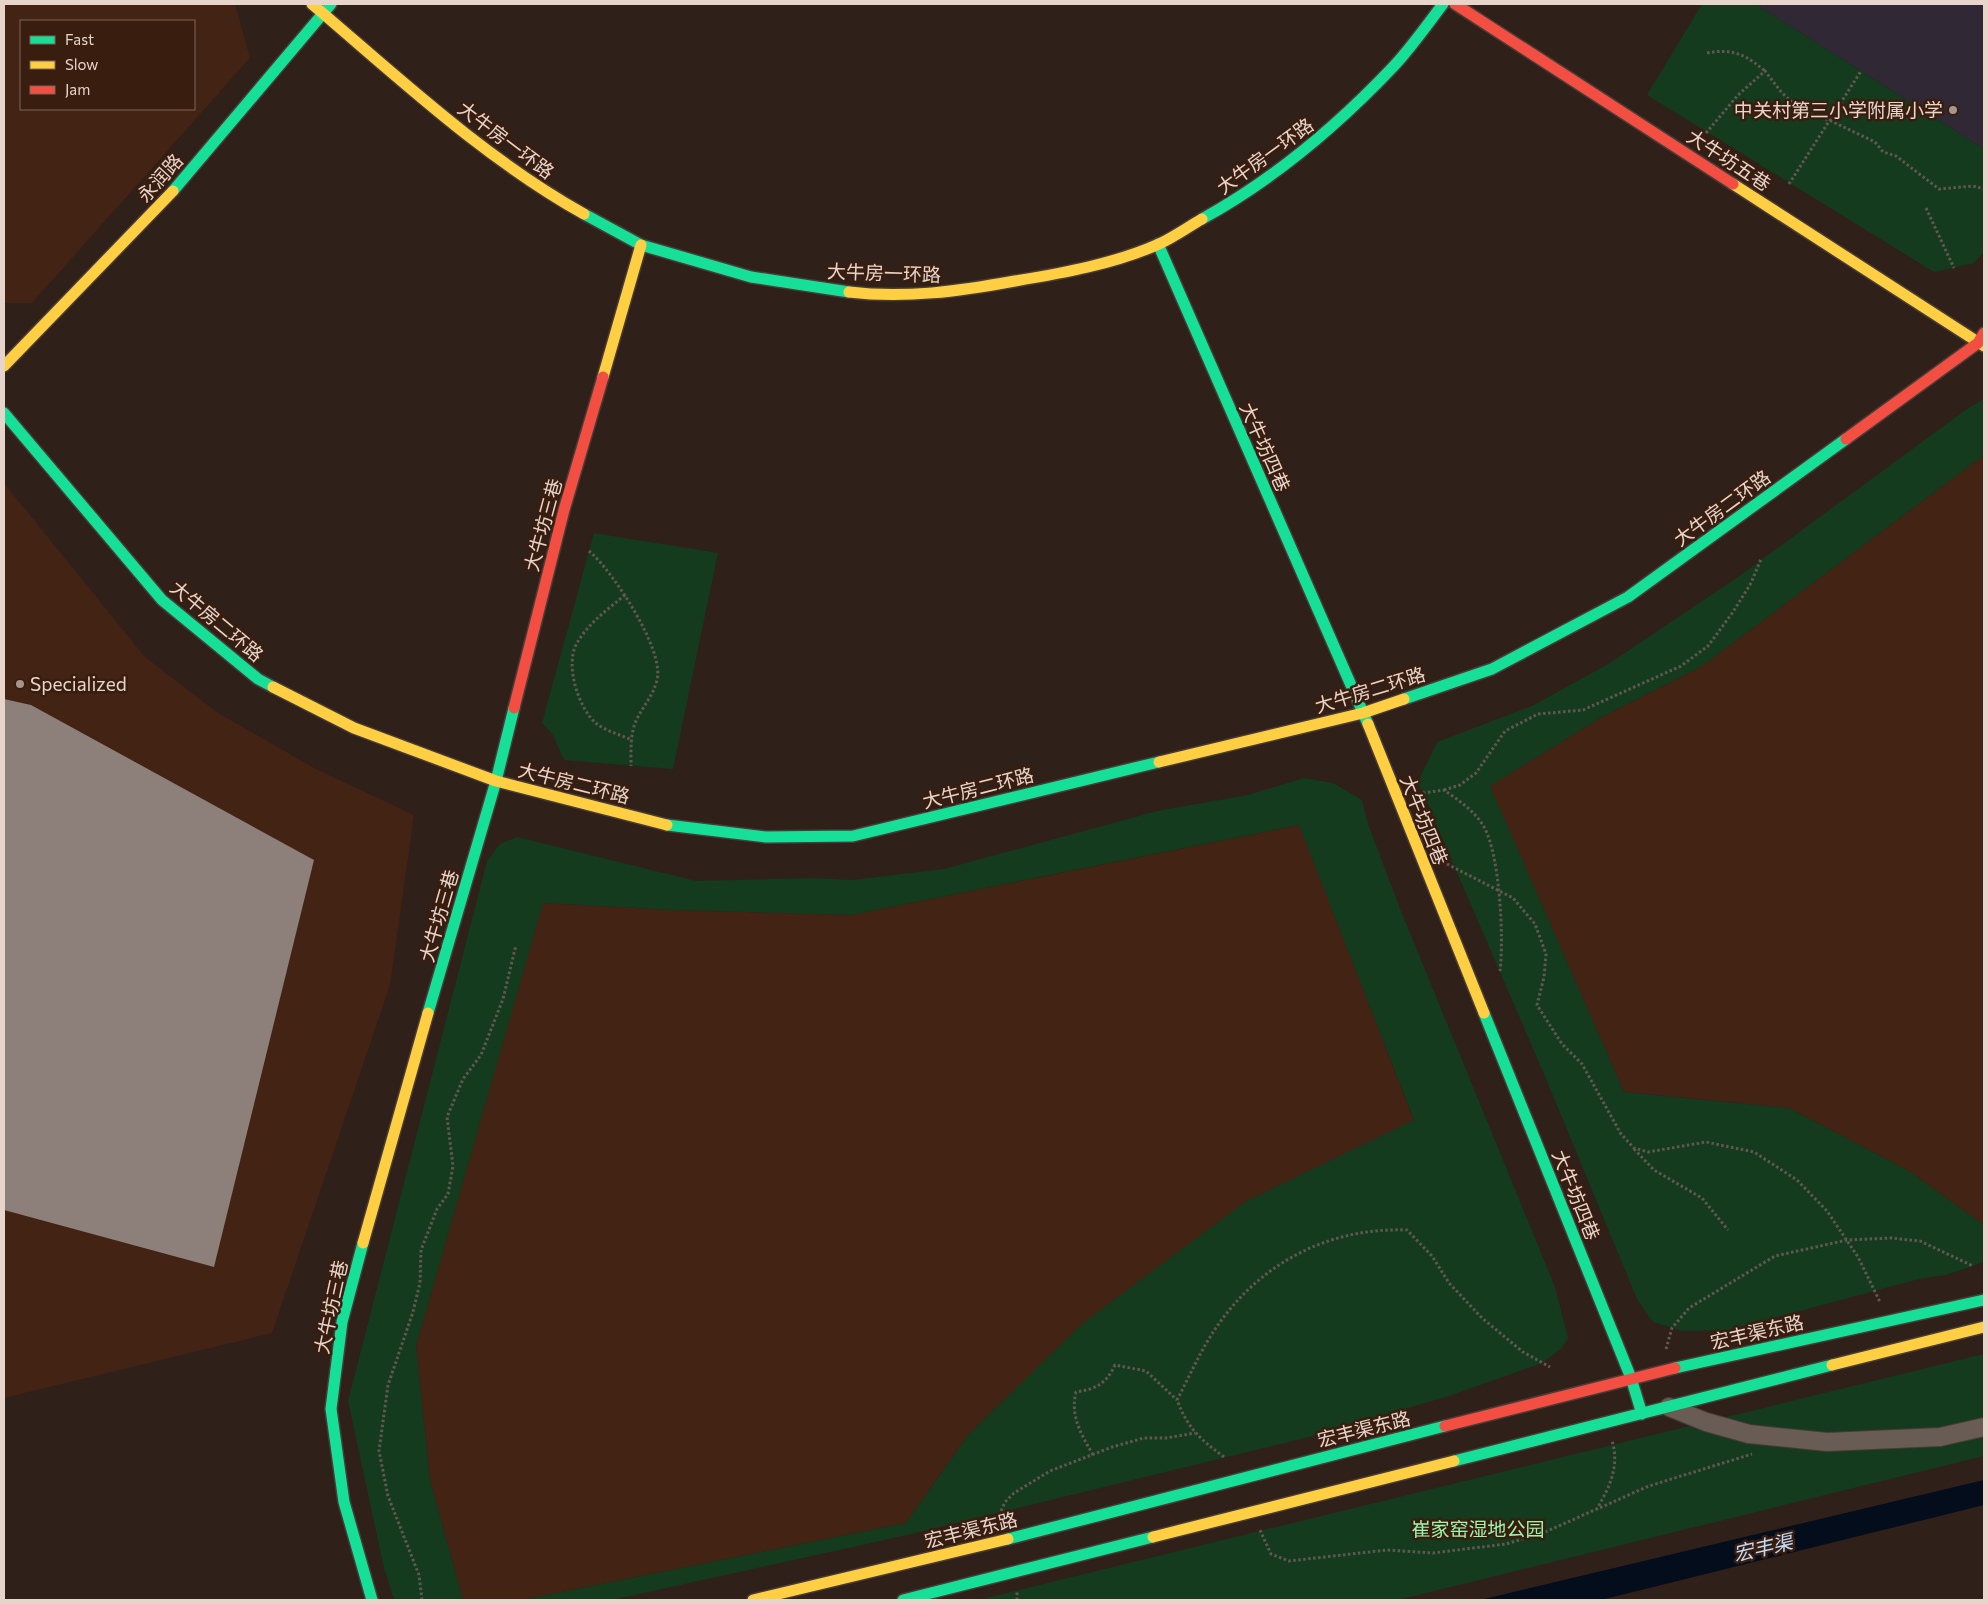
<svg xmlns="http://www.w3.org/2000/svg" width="1988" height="1604" viewBox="0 0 1988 1604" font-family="Commissioner,'Noto Sans SC',sans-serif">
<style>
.built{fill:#432313;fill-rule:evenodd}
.education{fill:#302835}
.green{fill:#143b1d}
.water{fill:#040d1c}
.building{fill:#8d7f79}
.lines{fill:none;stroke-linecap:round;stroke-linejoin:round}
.street-casing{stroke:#493b36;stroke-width:20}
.fast-casing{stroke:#493b36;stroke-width:14}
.slow-casing{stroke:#493b36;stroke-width:14}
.jam-casing{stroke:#493b36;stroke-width:14}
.path{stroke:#635751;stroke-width:3;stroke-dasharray:2.5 2.5;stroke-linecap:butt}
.street{stroke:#685c55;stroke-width:18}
.fast{stroke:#16e098;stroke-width:11}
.slow{stroke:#ffcf43;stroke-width:11}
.jam{stroke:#f24e42;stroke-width:11}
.poi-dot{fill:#a7958d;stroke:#391d0f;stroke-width:2}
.labels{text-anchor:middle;stroke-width:5;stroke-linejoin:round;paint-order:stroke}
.poi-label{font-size:19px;fill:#e7d4cb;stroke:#391d0f;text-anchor:end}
.street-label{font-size:19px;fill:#e7d4cb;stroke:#391d0f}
.park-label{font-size:19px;fill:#98f6ad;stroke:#391d0f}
.water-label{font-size:20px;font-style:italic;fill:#bddafa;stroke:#391d0f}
</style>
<rect width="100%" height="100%" fill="#2f2019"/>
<path class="built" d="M4,4H235L250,58L32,303H4ZM21,21H194V109H21Z
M1984,455V1225L1909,1171L1789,1108L1624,1092L1489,786L1602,717L1702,666Z
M4,483L145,657L218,713L316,769L414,815L390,985L272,1333L4,1398Z
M1300,825L1414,1121L1245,1202L968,1435L906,1523L522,1600H463L430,1480L416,1346L542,903L674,910L851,915Z"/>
<path class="education" d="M1755,4H1984V149L1861,71Z"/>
<path class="green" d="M1702,4H1755L1984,149V252L1974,263L1934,272L1647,95Z
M1984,399V455L1702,666L1602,717L1490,786L1624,1092L1789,1108L1909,1171L1984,1225V1262L1946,1275L1919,1279L1729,1330L1682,1331L1653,1322L1637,1299L1544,1074L1418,782L1437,742L1532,706L1610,663L1738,577L1967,409Z
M594,533L718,553L673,769L564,760L553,735L542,723Z
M1304,778L1333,783L1362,800L1368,824L1401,911L1555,1287L1568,1338L1562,1348L1542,1363L1449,1396L1309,1437L907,1535L612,1600H522L906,1523L968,1435L1083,1323L1245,1202L1414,1120L1299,825L851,915L674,910L543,903L416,1346L430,1480L463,1600H394L384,1568L348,1401L487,861L500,844L517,837L696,881L814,878L852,880L944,869L1157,811L1248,795Z
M1984,1354V1456L1398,1600H978Z"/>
<path class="water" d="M1984,1480V1505L1601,1600H1480Z"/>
<path class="building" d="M4,699L31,705L314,860L214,1267L4,1210Z"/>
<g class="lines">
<defs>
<path id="street" d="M1669,1407L1706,1422L1749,1434L1827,1442L1940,1437L1984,1427"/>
<path id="fast" d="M173,191L331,4
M584,214L641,245L751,277L849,292
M1202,219C1273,180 1337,126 1393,67C1411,48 1427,25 1443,4
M1158,244L1368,724
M4,413L162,600L258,679L273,687
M1404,699L1492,669L1628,597L1846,439
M667,825L766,837L853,836L1159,762
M428,1013L496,781L514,708
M1484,1013L1631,1378L1642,1414
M363,1243L342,1322L331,1409L344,1502L372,1600
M1675,1368L1984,1300
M1454,1461L1832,1365
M1008,1539L1445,1426
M903,1600L1153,1537"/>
<path id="slow" d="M312,4C399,78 484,158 584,214
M1733,184L1984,346
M849,292C905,299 960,291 1015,281C1063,273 1114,264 1159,244C1174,237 1188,227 1202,219
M4,366L173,191
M603,377L641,245
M273,687L354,728L496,781L667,825
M1368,724L1484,1013
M1159,762L1363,713L1404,699
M363,1243L428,1013
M1832,1365L1984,1327
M1153,1537L1454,1461
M753,1600L1008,1539"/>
<path id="jam" d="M1455,4L1733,184
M1846,439L1978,343L1984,333
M514,708L564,510L603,377
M1445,1426L1675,1368"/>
</defs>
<use href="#street" class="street-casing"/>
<use href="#fast" class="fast-casing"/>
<use href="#slow" class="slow-casing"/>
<use href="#jam" class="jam-casing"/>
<path class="path" d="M1707,53C1733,48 1746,55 1765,71
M1706,133L1738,95L1765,71L1782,93L1802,111L1829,120L1875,142L1883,152L1896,156L1939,189L1973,186L1984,189
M1789,184L1861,71
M1926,208L1954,268
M589,551C612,570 665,650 657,680C653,696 643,706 636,721C630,734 631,752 631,766
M625,595C607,610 587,624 576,645C565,666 579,710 597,724C606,731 621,735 632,740
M1444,790L1460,785L1476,773L1505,731L1538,714L1583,710L1681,666L1708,646L1733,612L1751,583L1761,559
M1423,793L1444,790C1458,800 1475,811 1484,827C1500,855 1504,939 1500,971
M1447,864L1513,898L1535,924L1546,954L1544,977L1537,1005L1562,1044L1582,1064L1621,1134L1634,1148L1648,1152L1706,1142L1754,1152L1797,1180L1827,1211L1858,1257L1880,1302
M1634,1149L1654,1170L1702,1198L1728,1230
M1666,1349L1672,1328L1689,1308L1775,1256L1847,1240L1891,1238L1920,1241L1973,1266
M1093,1455C1081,1434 1070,1416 1076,1392C1096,1389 1106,1384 1115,1365L1146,1371L1177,1400
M1224,1457C1200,1439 1188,1429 1177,1400C1187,1381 1196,1361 1207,1342C1250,1269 1322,1227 1407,1230L1432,1256L1449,1283L1482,1318L1523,1352L1550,1367
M1596,1510C1609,1489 1620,1466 1612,1441
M997,1520L1005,1502L1014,1493L1050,1471L1112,1447L1144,1438H1166L1195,1433
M1260,1530L1271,1554L1289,1561L1387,1550L1433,1553L1506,1544L1545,1532L1649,1486L1752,1454
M422,1600L419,1575L388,1496L379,1451L388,1385L413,1312L420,1283L421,1250L437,1209L448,1194L453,1166L447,1117L463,1079L481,1055L503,999L516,945
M1017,1600V1592"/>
<use href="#street" class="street"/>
<use href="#fast" class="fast"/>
<use href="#slow" class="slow"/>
<use href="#jam" class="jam"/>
</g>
<g class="poi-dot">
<circle cx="1953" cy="110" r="5"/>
<circle cx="20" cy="684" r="5"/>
</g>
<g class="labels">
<g class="poi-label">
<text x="1943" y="117">中关村第三小学附属小学</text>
<text x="30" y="691" text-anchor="start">Specialized</text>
</g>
<g class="street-label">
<text transform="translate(506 140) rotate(37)" y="7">大牛房一环路</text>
<text transform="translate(1265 156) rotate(-36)" y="7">大牛房一环路</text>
<text transform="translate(1729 160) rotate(33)" y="7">大牛坊五巷</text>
<text transform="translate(160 178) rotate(-48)" y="7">永润路</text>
<text transform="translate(884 273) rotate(2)" y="7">大牛房一环路</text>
<text transform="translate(1265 447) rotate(66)" y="7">大牛坊四巷</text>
<text transform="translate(1722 508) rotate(-36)" y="7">大牛房二环路</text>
<text transform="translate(543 525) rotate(-75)" y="7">大牛坊三巷</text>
<text transform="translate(217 621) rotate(40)" y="7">大牛房二环路</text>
<text transform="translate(1370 690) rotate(-17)" y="7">大牛房二环路</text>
<text transform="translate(574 783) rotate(14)" y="7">大牛房二环路</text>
<text transform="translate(978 788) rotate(-14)" y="7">大牛房二环路</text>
<text transform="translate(1424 820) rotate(68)" y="7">大牛坊四巷</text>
<text transform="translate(439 916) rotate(-74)" y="7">大牛坊三巷</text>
<text transform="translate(1576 1195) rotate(68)" y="7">大牛坊四巷</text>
<text transform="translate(331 1307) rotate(-78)" y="7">大牛坊三巷</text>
<text transform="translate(1757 1332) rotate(-13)" y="7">宏丰渠东路</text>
<text transform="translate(1364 1429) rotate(-14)" y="7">宏丰渠东路</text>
<text transform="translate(971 1530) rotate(-14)" y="7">宏丰渠东路</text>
</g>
<g class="park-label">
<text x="1478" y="1536">崔家窑湿地公园</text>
</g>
<g class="water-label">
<text transform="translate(1763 1548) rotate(-13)" y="7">宏丰渠</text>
</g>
</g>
<rect width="1988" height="1604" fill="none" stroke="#e7d4cb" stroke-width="10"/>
<rect x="20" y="20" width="175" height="90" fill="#391d0f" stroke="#7f665a"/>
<rect x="30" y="36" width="25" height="8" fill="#16e098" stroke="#7f665a"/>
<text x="65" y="45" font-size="15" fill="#e7d4cb">Fast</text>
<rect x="30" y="61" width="25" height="8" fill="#ffcf43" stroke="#7f665a"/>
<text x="65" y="70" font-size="15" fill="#e7d4cb">Slow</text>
<rect x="30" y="86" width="25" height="8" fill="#f24e42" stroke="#7f665a"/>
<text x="65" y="95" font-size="15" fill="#e7d4cb">Jam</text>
</svg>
